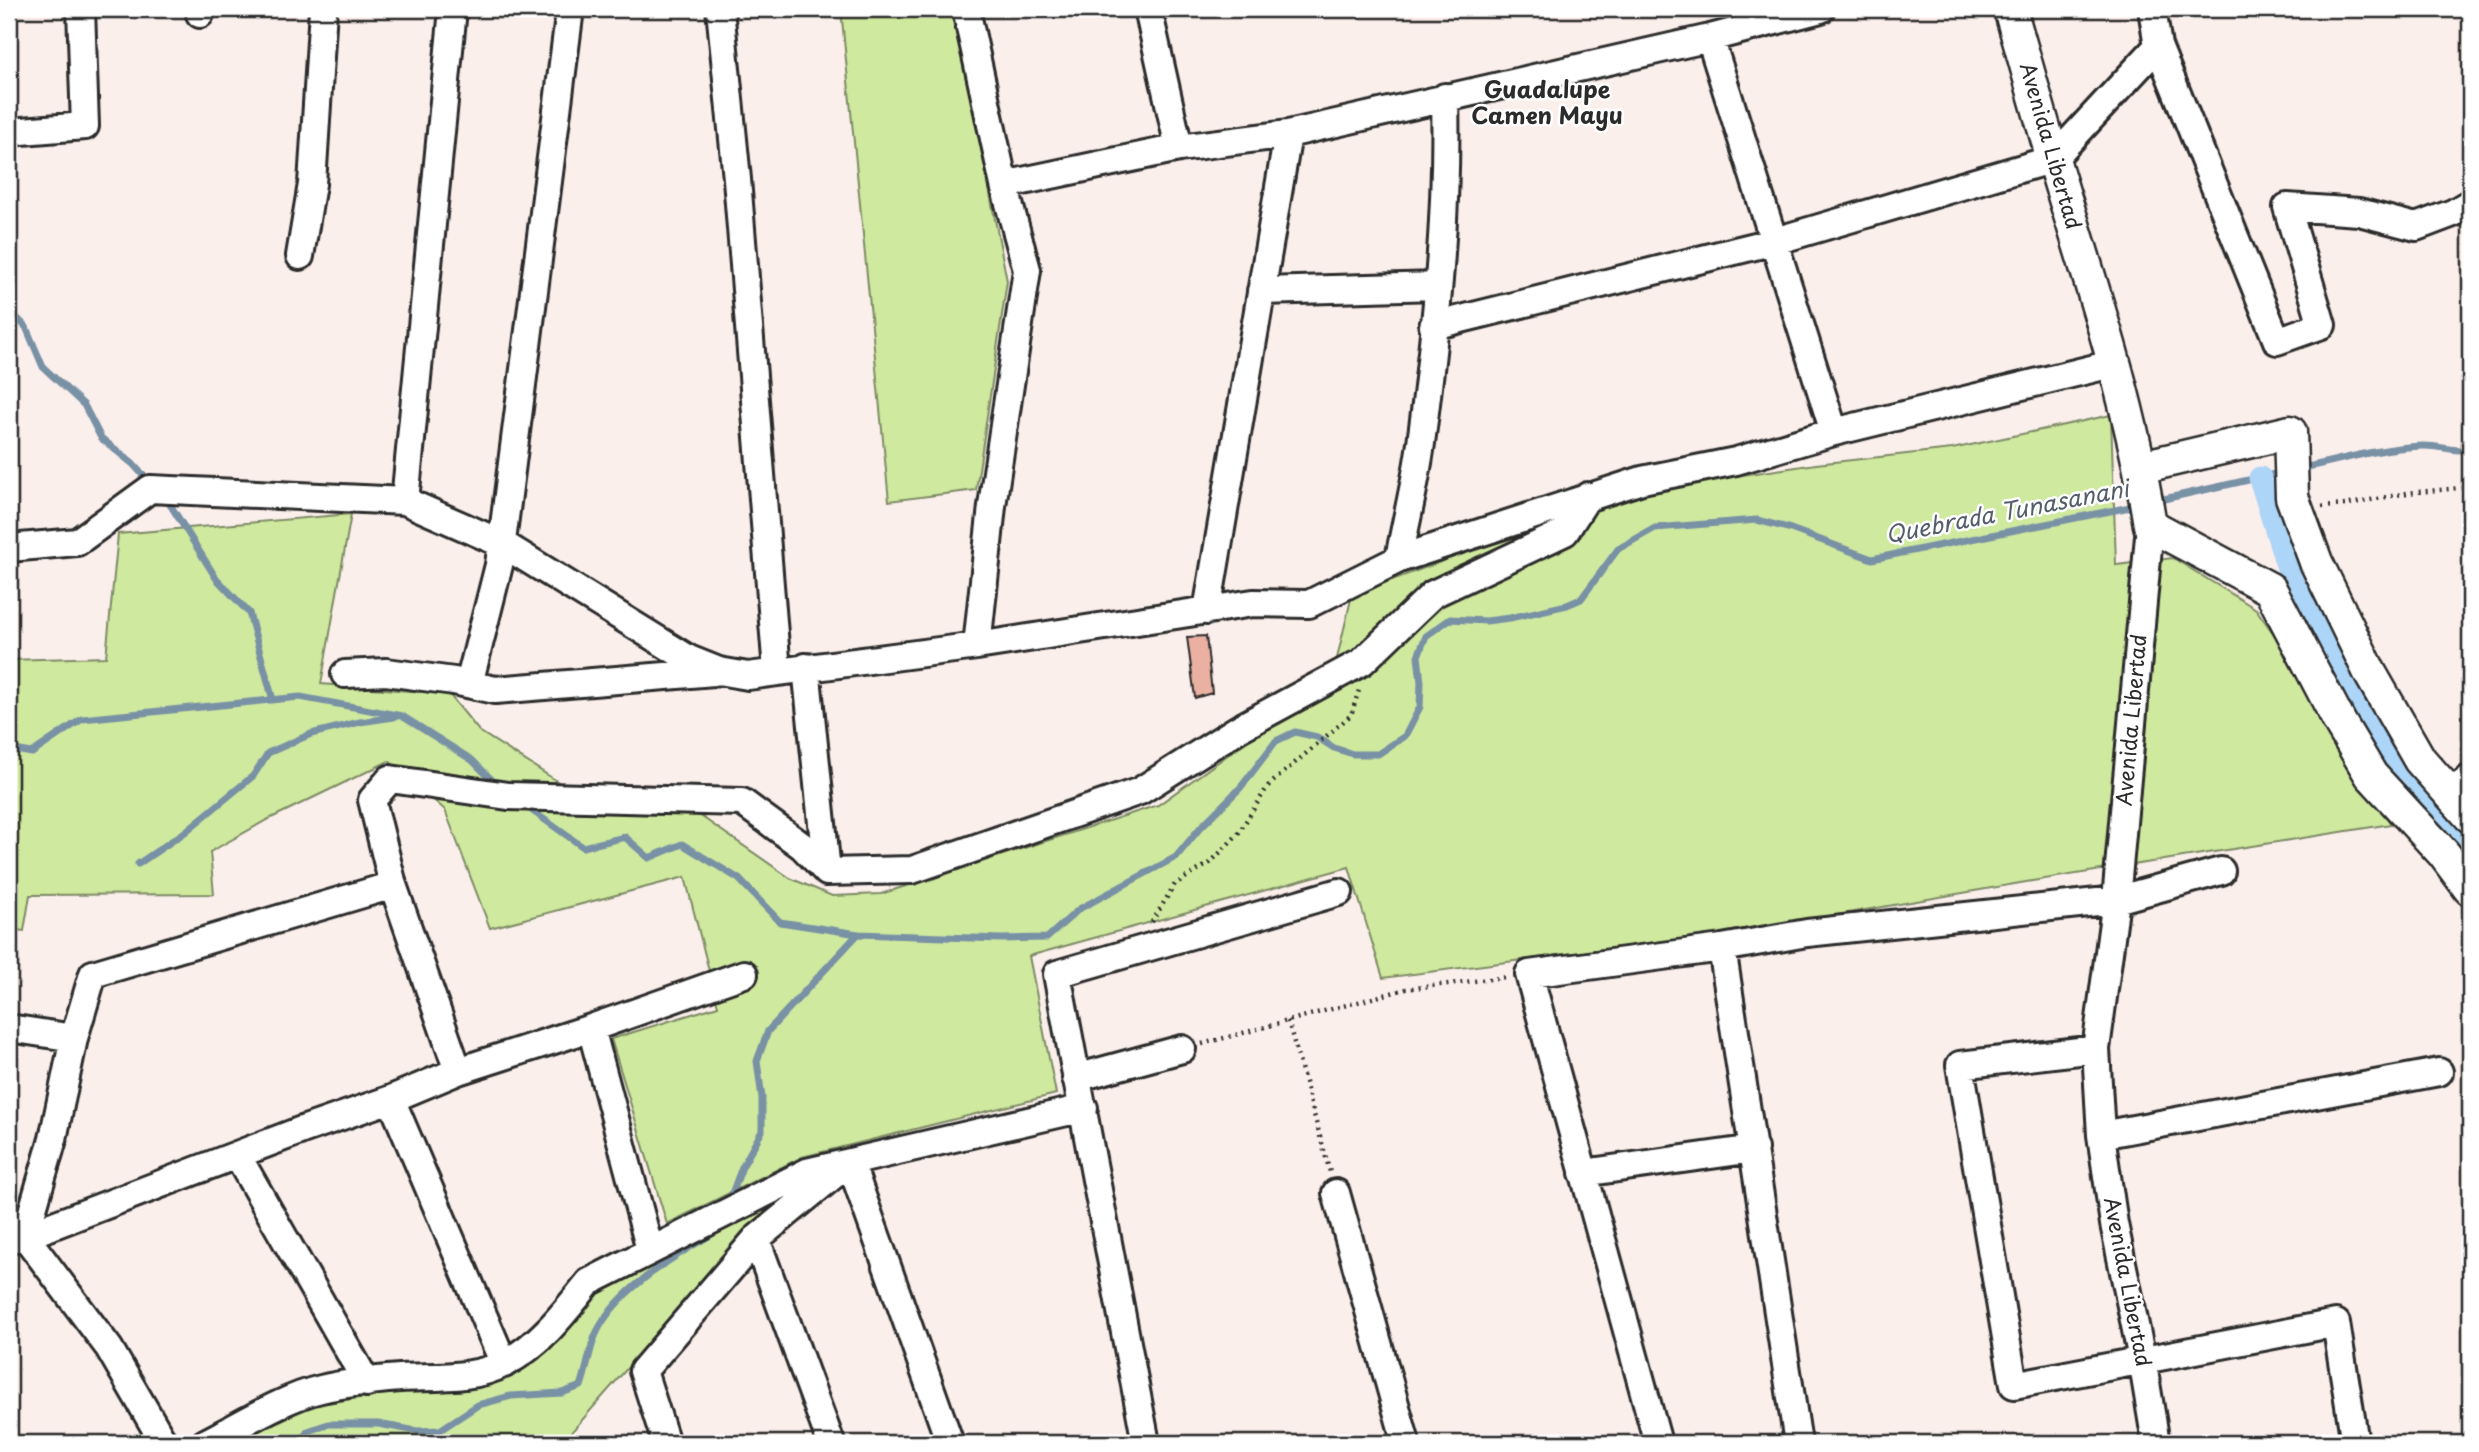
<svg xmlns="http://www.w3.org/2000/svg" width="2479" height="1452" viewBox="0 0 2479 1452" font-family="'Playpen Sans',sans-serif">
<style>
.green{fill:#cfe99f;stroke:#7d8a65;stroke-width:2}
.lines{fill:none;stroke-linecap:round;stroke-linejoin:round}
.stream{stroke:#7991a5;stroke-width:7}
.canal{stroke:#add5f7;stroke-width:23}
.building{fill:#eab1a2;stroke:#2b2b2b;stroke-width:2}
.minor-casing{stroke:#2b2b2b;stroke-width:32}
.major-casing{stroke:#2b2b2b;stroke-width:37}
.path{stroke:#2b2b2b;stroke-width:4.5;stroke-dasharray:2 5;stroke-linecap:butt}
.minor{stroke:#fff;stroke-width:26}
.major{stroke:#fff;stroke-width:32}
.labels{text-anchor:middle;stroke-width:5;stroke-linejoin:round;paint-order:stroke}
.street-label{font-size:21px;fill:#2b2b2b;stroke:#fff}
.neighbourhood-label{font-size:23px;font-weight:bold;fill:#2b2b2b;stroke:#fff}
.water-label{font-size:23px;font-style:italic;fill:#525e68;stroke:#fff}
</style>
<rect width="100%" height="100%" fill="#fbefec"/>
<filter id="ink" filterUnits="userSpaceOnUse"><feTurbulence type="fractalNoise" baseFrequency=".0143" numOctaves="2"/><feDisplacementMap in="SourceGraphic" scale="14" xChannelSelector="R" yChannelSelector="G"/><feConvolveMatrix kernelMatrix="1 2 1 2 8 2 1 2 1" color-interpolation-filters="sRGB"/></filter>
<g filter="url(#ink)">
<path class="green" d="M841,9H954L1007,281L976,490L889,501Z
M2111,415L2116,565L2173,558L2256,609L2290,657L2331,738L2391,824L2026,882L1738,932L1383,978L1349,867L1029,956L1056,1094L802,1157L667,1224L611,1039L718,1006L685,877L490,928L445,810L389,761L265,821L210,852L214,894L30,895L24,931L9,929V660L106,657L118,534L351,514L321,684L449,694L479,731L602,810L699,815L790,878L832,896L881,894L1158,805L1271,724L1329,692L1352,595L1542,524L1649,489L1816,464L1952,449Z
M789,1195L749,1229L562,1443H232L314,1405L386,1394L490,1384L539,1359L602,1290Z"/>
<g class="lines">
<path class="stream" d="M9,310L26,327L43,367L84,405L101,438L133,464L150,483
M2299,469C2339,460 2380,448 2422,446C2438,445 2454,452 2470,450
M163,497L171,506L216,578L249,613L273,700
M2155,501L2284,472
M9,749L32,753L82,719L300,697L402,716L472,760L498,786
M524,805L583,847L625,837L649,858L682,844L739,879L780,922L858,934L1001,939L1047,938L1079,909L1176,857L1200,828L1241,787L1276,741L1295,732L1317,737L1334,748L1353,754H1378L1405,736L1420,707L1421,682L1418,656L1426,636L1450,619L1486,621L1510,618L1567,605L1581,599L1618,549L1655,528L1757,520L1788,528L1872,559L2140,505
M138,864L185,832L253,776L268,753L311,734L360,722L394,717
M728,1204L742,1167L762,1131V1098L757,1061L768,1031L858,934
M300,1443L308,1431L328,1424H378L417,1431L440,1430L478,1405L511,1396L562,1393L581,1386C587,1370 589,1350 596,1334C615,1292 671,1258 709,1236L715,1230"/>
<path class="canal" d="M2260,478L2292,581L2307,602L2357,707L2387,758L2437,817L2470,849"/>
</g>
<path class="building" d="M1206,636L1212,693L1195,698L1187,637Z"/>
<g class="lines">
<defs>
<path id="minor" d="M453,9L405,501L503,544L689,659L719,671L748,676L977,646L1253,603L1309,604L1399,559L1642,480L1736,461L1834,432L2116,363
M720,9L737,179L777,671
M966,9L1004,185L1027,270L992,506L977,646
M1148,9L1179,148
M2152,9L2158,46L2277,341L2322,325L2287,207L2359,212L2416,227L2453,213L2470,203
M200,14V9
M1710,38L1834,432
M9,132L85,126L81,9
M1004,185L1179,148L1288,134L1710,38L1821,9
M300,256L312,184L323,9
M1261,291L1438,286
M1433,326L1775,241L2053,159L2158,46
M2150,525L2116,900L2096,1049L2101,1135L2114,1224L2142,1359L2156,1443
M9,548L77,542L150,489L405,501
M1399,559C1406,520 1416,482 1421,443C1436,329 1448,212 1445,97
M1207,611L1288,134
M806,667L827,872
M345,674L386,672L454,681L495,690L714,672
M469,684L499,565L570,9
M2449,794L2470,778
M1722,948L1798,1443
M9,1028L74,1038
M591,1028L650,1250
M2096,1049L1960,1065L2014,1385L2336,1323L2355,1443
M458,1071L393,885L372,800L390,779L508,796L742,802L802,846L827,872L912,870L1140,791L1238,729L1362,662L1433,594L1565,532L1588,496
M1076,1078L1182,1049
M391,1099L504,1364
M2101,1135L2439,1072
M237,1155L367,1383
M850,1162L950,1443
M1583,1173L1754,1149
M1336,1193L1406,1443
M13,1225L25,1236L109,1348L164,1443
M25,1236L53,1139L74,1038L93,974L393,885
M9,1239L25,1236L302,1130L391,1099L458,1071L591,1028L744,974
M756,1239L831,1443
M205,1443C239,1426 285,1397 321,1389C346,1383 375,1380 400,1378C434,1376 474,1380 505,1363C540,1345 565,1312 589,1282L807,1172L1084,1108
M666,1443L643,1371L756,1239L846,1165
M1146,1443L1057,974L1339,892
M1658,1443L1529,974L1722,948L1807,933L2116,900L2221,871"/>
<path id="major" d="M2010,9C2028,70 2044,131 2063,192C2097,302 2132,411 2150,525L2270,589L2340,723L2371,775L2444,854L2470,889
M2141,467L2290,432L2292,497L2316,562L2370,673L2420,760L2470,816"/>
</defs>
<use href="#minor" class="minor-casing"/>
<use href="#major" class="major-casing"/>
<path class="path" d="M2322,507L2345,505L2407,493L2470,487
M1152,922L1175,884L1210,863L1238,834L1268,786L1351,715L1359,690
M1288,1021L1330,1172
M1202,1044L1406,989L1507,977"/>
<use href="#minor" class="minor"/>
<use href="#major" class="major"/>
</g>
</g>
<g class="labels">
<g class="street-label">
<text transform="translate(2050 146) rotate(74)" y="7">Avenida Libertad</text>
<text transform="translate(2132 720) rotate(-85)" y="7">Avenida Libertad</text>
<text transform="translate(2127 1282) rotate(79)" y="7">Avenida Libertad</text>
</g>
<g class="neighbourhood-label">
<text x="1547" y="98">Guadalupe<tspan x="1547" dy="26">Camen Mayu</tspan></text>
</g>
<g class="water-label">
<text transform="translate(2007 512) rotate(-11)" y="8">Quebrada Tunasanani</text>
</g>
</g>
<rect width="2479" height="1452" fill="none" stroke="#fff" stroke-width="35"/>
<rect x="18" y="18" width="2444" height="1417" fill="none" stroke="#2b2b2b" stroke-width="2.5" filter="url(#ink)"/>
</svg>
